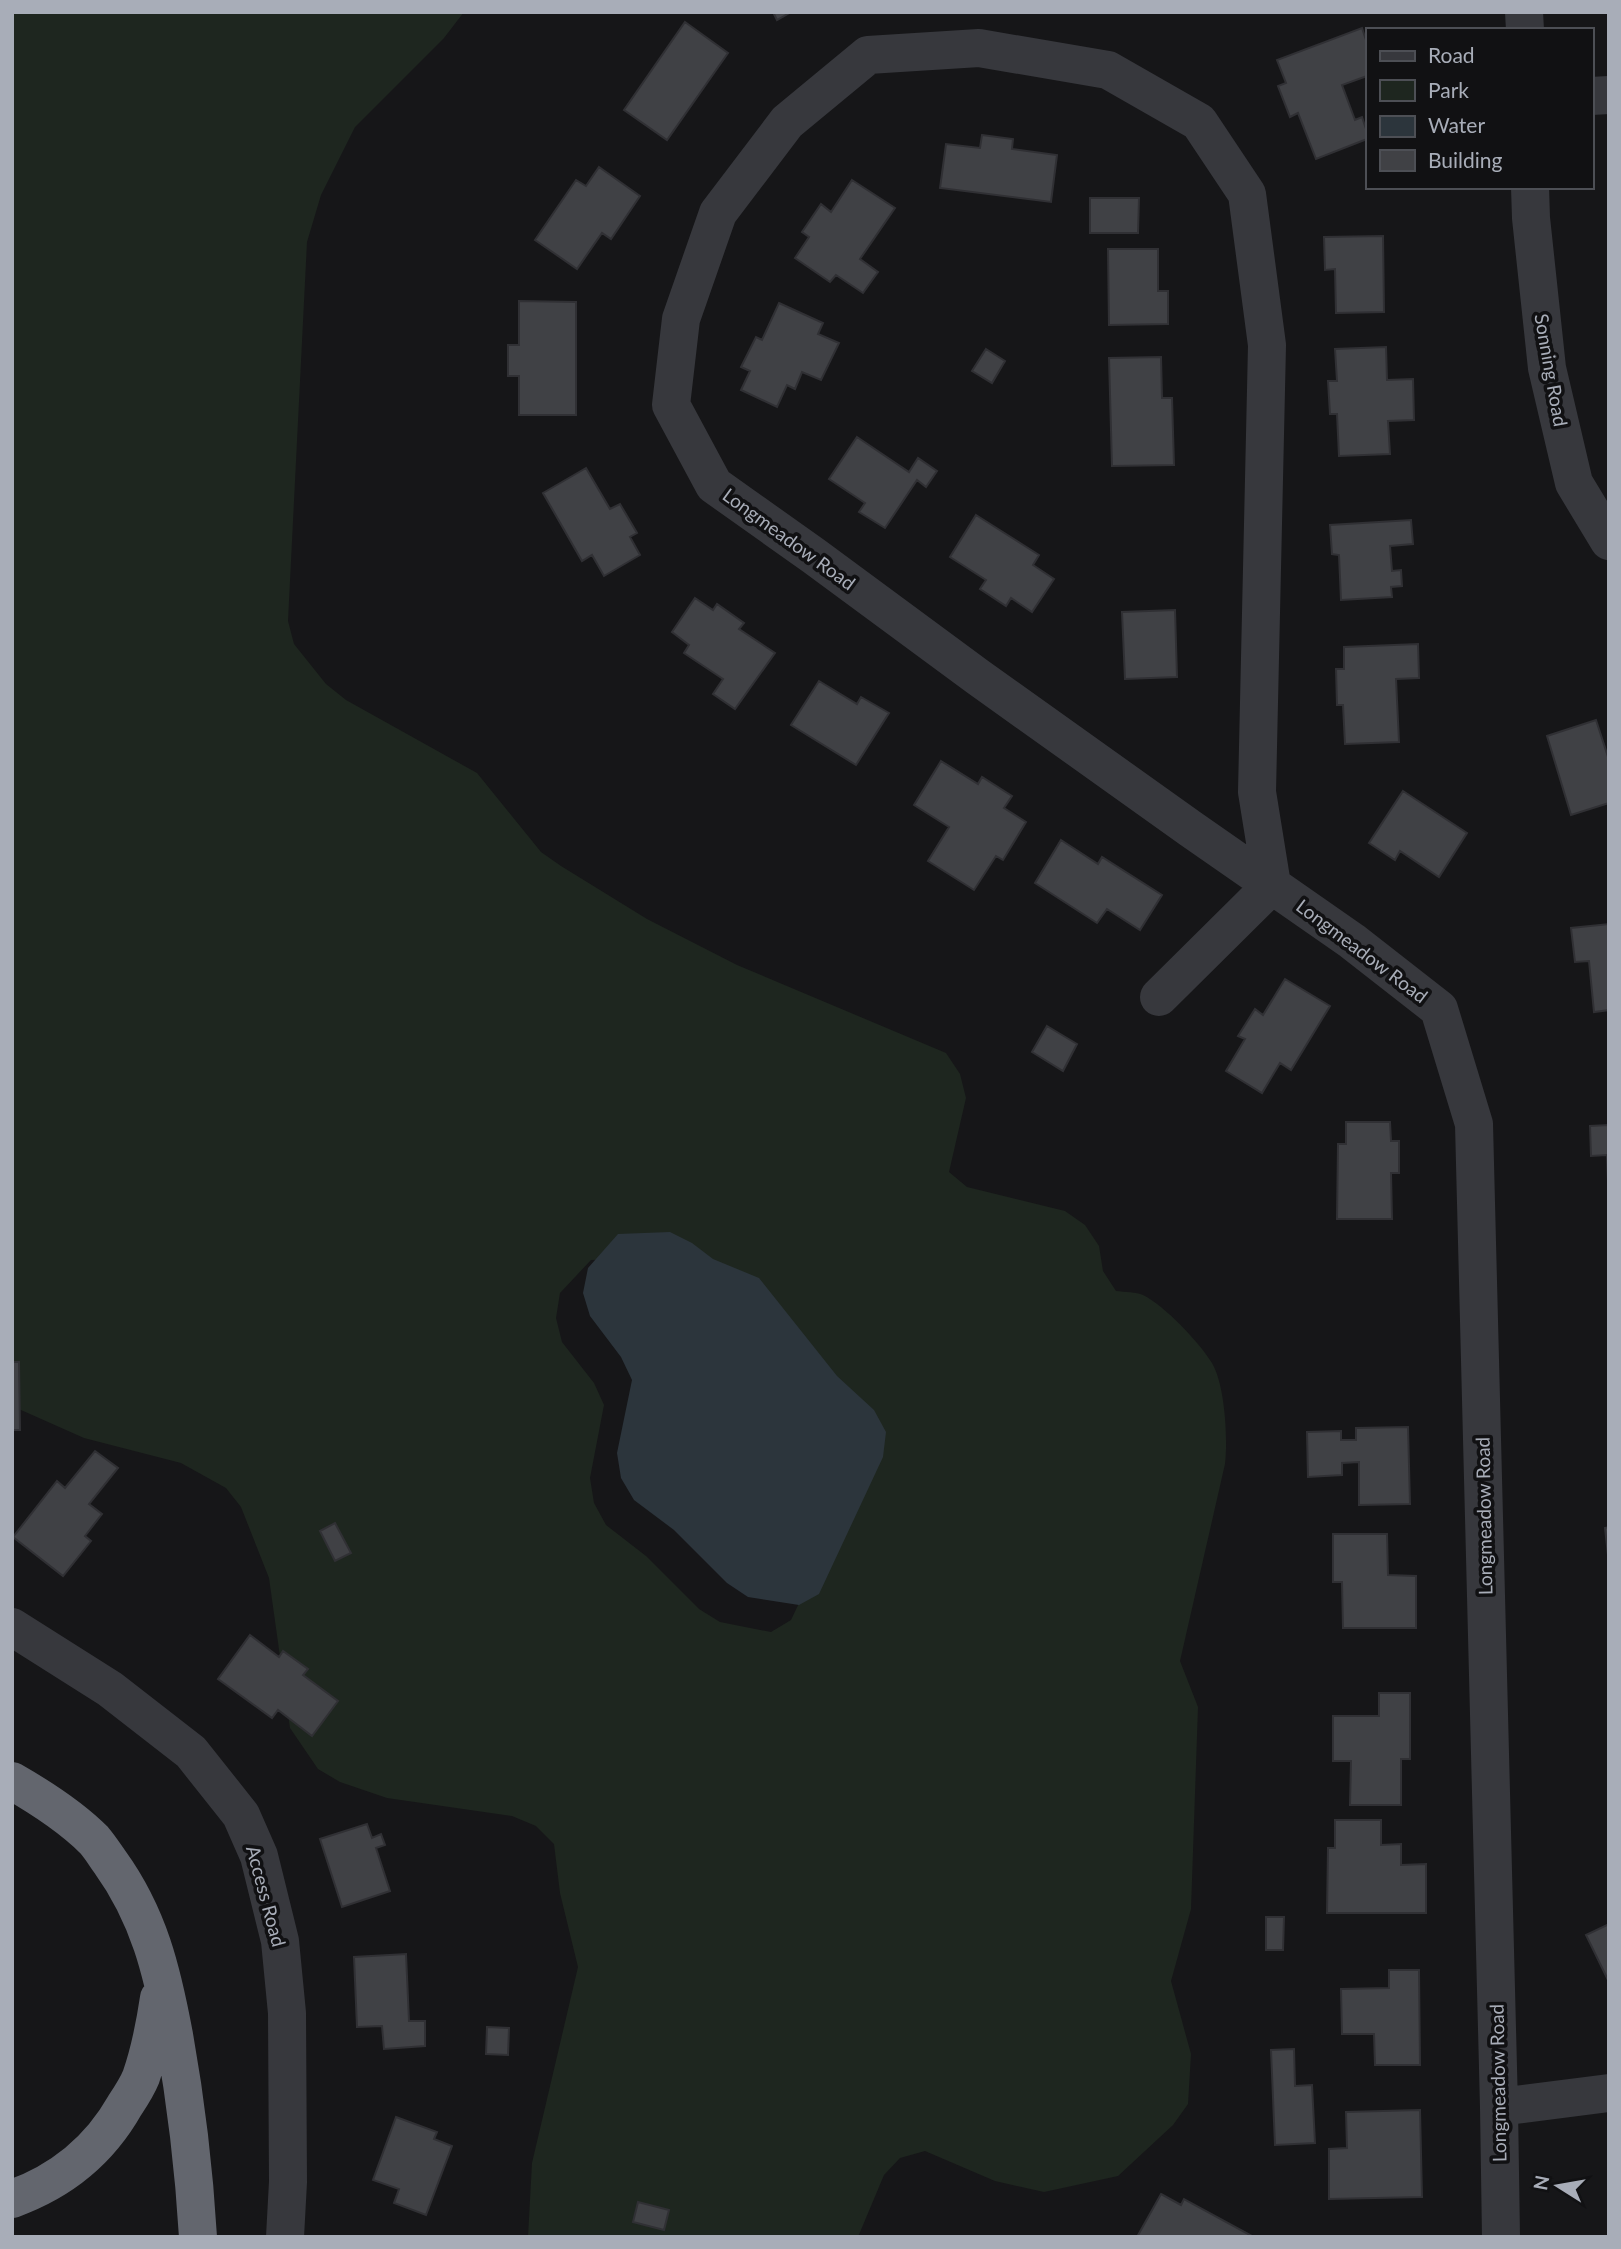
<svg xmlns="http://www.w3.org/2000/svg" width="1621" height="2249" viewBox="0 0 1621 2249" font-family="Lato,sans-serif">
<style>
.green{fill:#1e261f;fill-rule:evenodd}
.water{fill:#2c353c}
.building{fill:#404145;stroke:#303034;stroke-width:2}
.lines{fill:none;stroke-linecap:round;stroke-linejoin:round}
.minor{stroke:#37383d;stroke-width:38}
.highway{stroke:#63666e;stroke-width:38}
.labels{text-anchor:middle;stroke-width:7;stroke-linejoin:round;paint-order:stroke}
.street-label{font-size:19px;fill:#a8adb8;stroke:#111113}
</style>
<rect width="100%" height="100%" fill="#161618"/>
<path class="green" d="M12,12H464L444,38L355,127L321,195L307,242L288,621L294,644L326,684L346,700L477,773L541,852L561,866L647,919L737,965L946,1053L960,1074L966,1098L949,1172L967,1187L1065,1211L1085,1225L1099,1246L1103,1271L1116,1291C1125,1292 1136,1292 1143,1295C1165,1306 1199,1342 1212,1363C1225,1385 1228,1438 1225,1464L1180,1661L1198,1707L1191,1909L1171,1981L1191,2054L1188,2104L1173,2125L1118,2176L1044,2192L995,2181L925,2151L900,2158L884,2175L858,2237H528L532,2163L578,1967L560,1893L554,1844L536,1826L512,1816L387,1798L340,1782L318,1769L290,1728L269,1578L241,1507L226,1488L181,1463L84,1438L12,1406ZM642,1258L856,1483L791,1620L771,1632L720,1622L699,1609L646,1556L606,1525L594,1503L590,1478L604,1405L594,1383L562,1342L556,1318L560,1293L591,1260Z"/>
<path class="water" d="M670,1232L692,1243L713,1259L759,1278L837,1376L874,1410L886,1432L883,1457L819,1594L799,1605L748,1597L727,1583L674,1530L634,1500L621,1478L617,1453L632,1380L621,1357L590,1316L583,1293L588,1268L618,1234Z"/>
<path class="building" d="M773,12H791L777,20Z
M685,22L728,53L667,140L624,110Z
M1362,28L1367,43V76L1342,85L1355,120L1362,117L1367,132V139L1316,159L1298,113L1290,117L1278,86L1286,83L1277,60Z
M982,135L1013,139L1012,149L1057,155L1051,202L940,188L946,144L980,148Z
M599,167L640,196L611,239L602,233L577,269L535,240L576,180L586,186Z
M852,180L895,208L860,259L878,272L863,293L836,275L830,282L795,258L809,237L802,232L821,204L831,212Z
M1090,198H1139L1138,233H1090Z
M1383,236L1384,312L1336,313L1335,269L1325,270L1324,237Z
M1108,249H1158V291H1168V324L1109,325Z
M519,301L576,302V415H519V376H508V345H519Z
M779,303L823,323L818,334L839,343L821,380L802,372L795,389L787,385L777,407L741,390L750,371L741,367L756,337L762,340Z
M1386,347L1387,380L1413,379L1414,420L1388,421L1390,454L1339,456L1337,414H1330L1328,381H1337L1335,349Z
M986,349L1005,361L992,383L972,371Z
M1161,357L1162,398H1172L1174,465L1112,466L1109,358Z
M857,437L909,472L918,458L937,471L926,487L917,480L885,528L859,512L865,503L829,479Z
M586,468L610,509L620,504L637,533L630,537L640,555L604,576L592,555L582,561L543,493Z
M976,515L1039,555L1033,565L1054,579L1032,612L1011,598L1006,606L980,589L986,580L950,557Z
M1411,520L1413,544L1390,546L1392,571L1401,570L1402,586L1391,587L1392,597L1341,600L1339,555L1332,554L1330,525Z
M695,598L713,610L717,604L744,623L739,629L775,653L735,709L713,694L723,679L684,653L689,645L672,632Z
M1175,610L1177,677L1125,679L1122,612Z
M1418,644L1419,678L1396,679L1399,742L1345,744L1343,705H1337L1336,669H1344V647Z
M819,681L857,704L861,697L889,713L856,765L791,725Z
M1596,720L1609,760V803L1571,815L1547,736Z
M941,761L978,784L982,777L1012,796L1004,808L1026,822L1003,860L996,856L974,890L928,861L949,827L914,805Z
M1403,791L1467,833L1439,877L1400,851L1395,860L1369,843Z
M1061,840L1098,864L1102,857L1162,895L1140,930L1107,909L1097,923L1035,883Z
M1609,924V1010L1594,1012L1589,961L1575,962L1571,928Z
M1285,979L1330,1006L1291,1070L1280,1063L1262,1093L1226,1071L1245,1039L1238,1036L1255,1009L1263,1015Z
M1047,1026L1077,1044L1063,1071L1032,1052Z
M1346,1122H1390L1391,1141H1399V1173H1391L1392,1219H1337L1338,1144H1346Z
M1609,1125V1208L1607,1155L1591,1156L1590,1126Z
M12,1362H19L20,1430H12Z
M1408,1427L1410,1504L1359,1505V1462L1342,1463V1475L1308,1477L1307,1432L1341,1431V1440H1356V1428Z
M95,1451L118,1468L89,1504L102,1514L85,1536L91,1541L63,1576L13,1537L57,1481L65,1488Z
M335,1523L351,1553L335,1561L320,1531Z
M1609,1527V1555H1608L1605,1528Z
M1333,1534H1387L1388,1575L1416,1576V1628H1343L1342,1582H1333Z
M250,1635L279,1657L283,1651L308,1669L303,1675L338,1701L312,1736L278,1710L272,1718L218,1679Z
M1379,1693H1410V1759H1401V1805H1350L1351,1761H1333V1716H1379Z
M1335,1820H1381V1845L1401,1844V1865L1426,1864V1913H1327L1328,1848H1335Z
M367,1824L372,1838L381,1834L385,1845L376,1848L390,1891L342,1907L320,1839Z
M1266,1917H1284L1283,1950H1266Z
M1609,1924V1982L1586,1935Z
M406,1954L409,2021H425V2046L384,2049L382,2026L357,2027L354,1957Z
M1389,1970H1419L1420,2065H1375L1374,2034H1342L1341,1989L1389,1988Z
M487,2027L509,2028L508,2055L486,2054Z
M1294,2049L1295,2086L1312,2085L1315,2143L1275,2145L1271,2050Z
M1420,2110L1422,2197L1329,2199V2149L1347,2148L1346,2112Z
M396,2117L437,2132L434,2139L452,2146L426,2215L394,2203L399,2189L373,2180Z
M1161,2194L1181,2205L1184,2199L1252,2236L1137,2237Z
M638,2202L669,2210L664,2230L633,2222Z"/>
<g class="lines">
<path class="minor" d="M1524,12L1525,30
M1591,96L1609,95
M1530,187L1531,218L1547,368L1574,483L1609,541
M1272,885L1257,792L1267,345L1247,194L1199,122L1108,70L979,48L868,55L787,122L718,213L681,319L671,405L714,485L814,556L978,677L1191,829L1352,941L1439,1009L1474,1124L1499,2107L1501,2237
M1159,997L1272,885
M12,1627L110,1689L191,1752L241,1815L259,1856L280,1941L287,2013L288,2182L285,2237
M1499,2107L1609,2093"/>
<path class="highway" d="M12,1781C40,1797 71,1817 94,1840C100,1847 105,1855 110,1862C149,1916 162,1971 174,2035C186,2102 194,2169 198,2237
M12,2199C62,2181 99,2151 125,2105C131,2096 137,2087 141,2077C150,2051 155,2025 159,1998"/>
</g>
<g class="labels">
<g class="street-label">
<text transform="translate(1551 370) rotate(80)" y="7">Sonning Road</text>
<text transform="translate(789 539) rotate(36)" y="7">Longmeadow Road</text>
<text transform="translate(1362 951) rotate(37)" y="7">Longmeadow Road</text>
<text transform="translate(1484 1516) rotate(-91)" y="7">Longmeadow Road</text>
<text transform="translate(266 1896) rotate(75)" y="7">Access Road</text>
<text transform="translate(1498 2083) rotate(-91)" y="7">Longmeadow Road</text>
</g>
</g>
<rect width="1621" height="2249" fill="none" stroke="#a8adb8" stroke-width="28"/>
<rect x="1366" y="28" width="228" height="161" fill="#111113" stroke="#4d4f55" stroke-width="2"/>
<rect x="1380" y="51" width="35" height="10" fill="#37383d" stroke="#4d4f55" stroke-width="2"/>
<text x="1428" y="63" font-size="21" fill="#a8adb8">Road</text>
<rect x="1380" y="80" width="35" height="21" fill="#1e261f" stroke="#4d4f55" stroke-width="2"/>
<text x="1428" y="98" font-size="21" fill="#a8adb8">Park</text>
<rect x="1380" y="116" width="35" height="21" fill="#2c353c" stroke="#4d4f55" stroke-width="2"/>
<text x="1428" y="133" font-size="21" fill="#a8adb8">Water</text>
<rect x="1380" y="150" width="35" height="21" fill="#404145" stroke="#4d4f55" stroke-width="2"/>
<text x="1428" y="168" font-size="21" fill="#a8adb8">Building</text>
<g transform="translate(1558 2186) rotate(281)" stroke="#111113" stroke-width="5" paint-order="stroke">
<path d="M0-5L12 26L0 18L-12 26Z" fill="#a8adb8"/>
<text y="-10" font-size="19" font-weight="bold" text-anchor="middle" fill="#a8adb8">N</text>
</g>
</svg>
